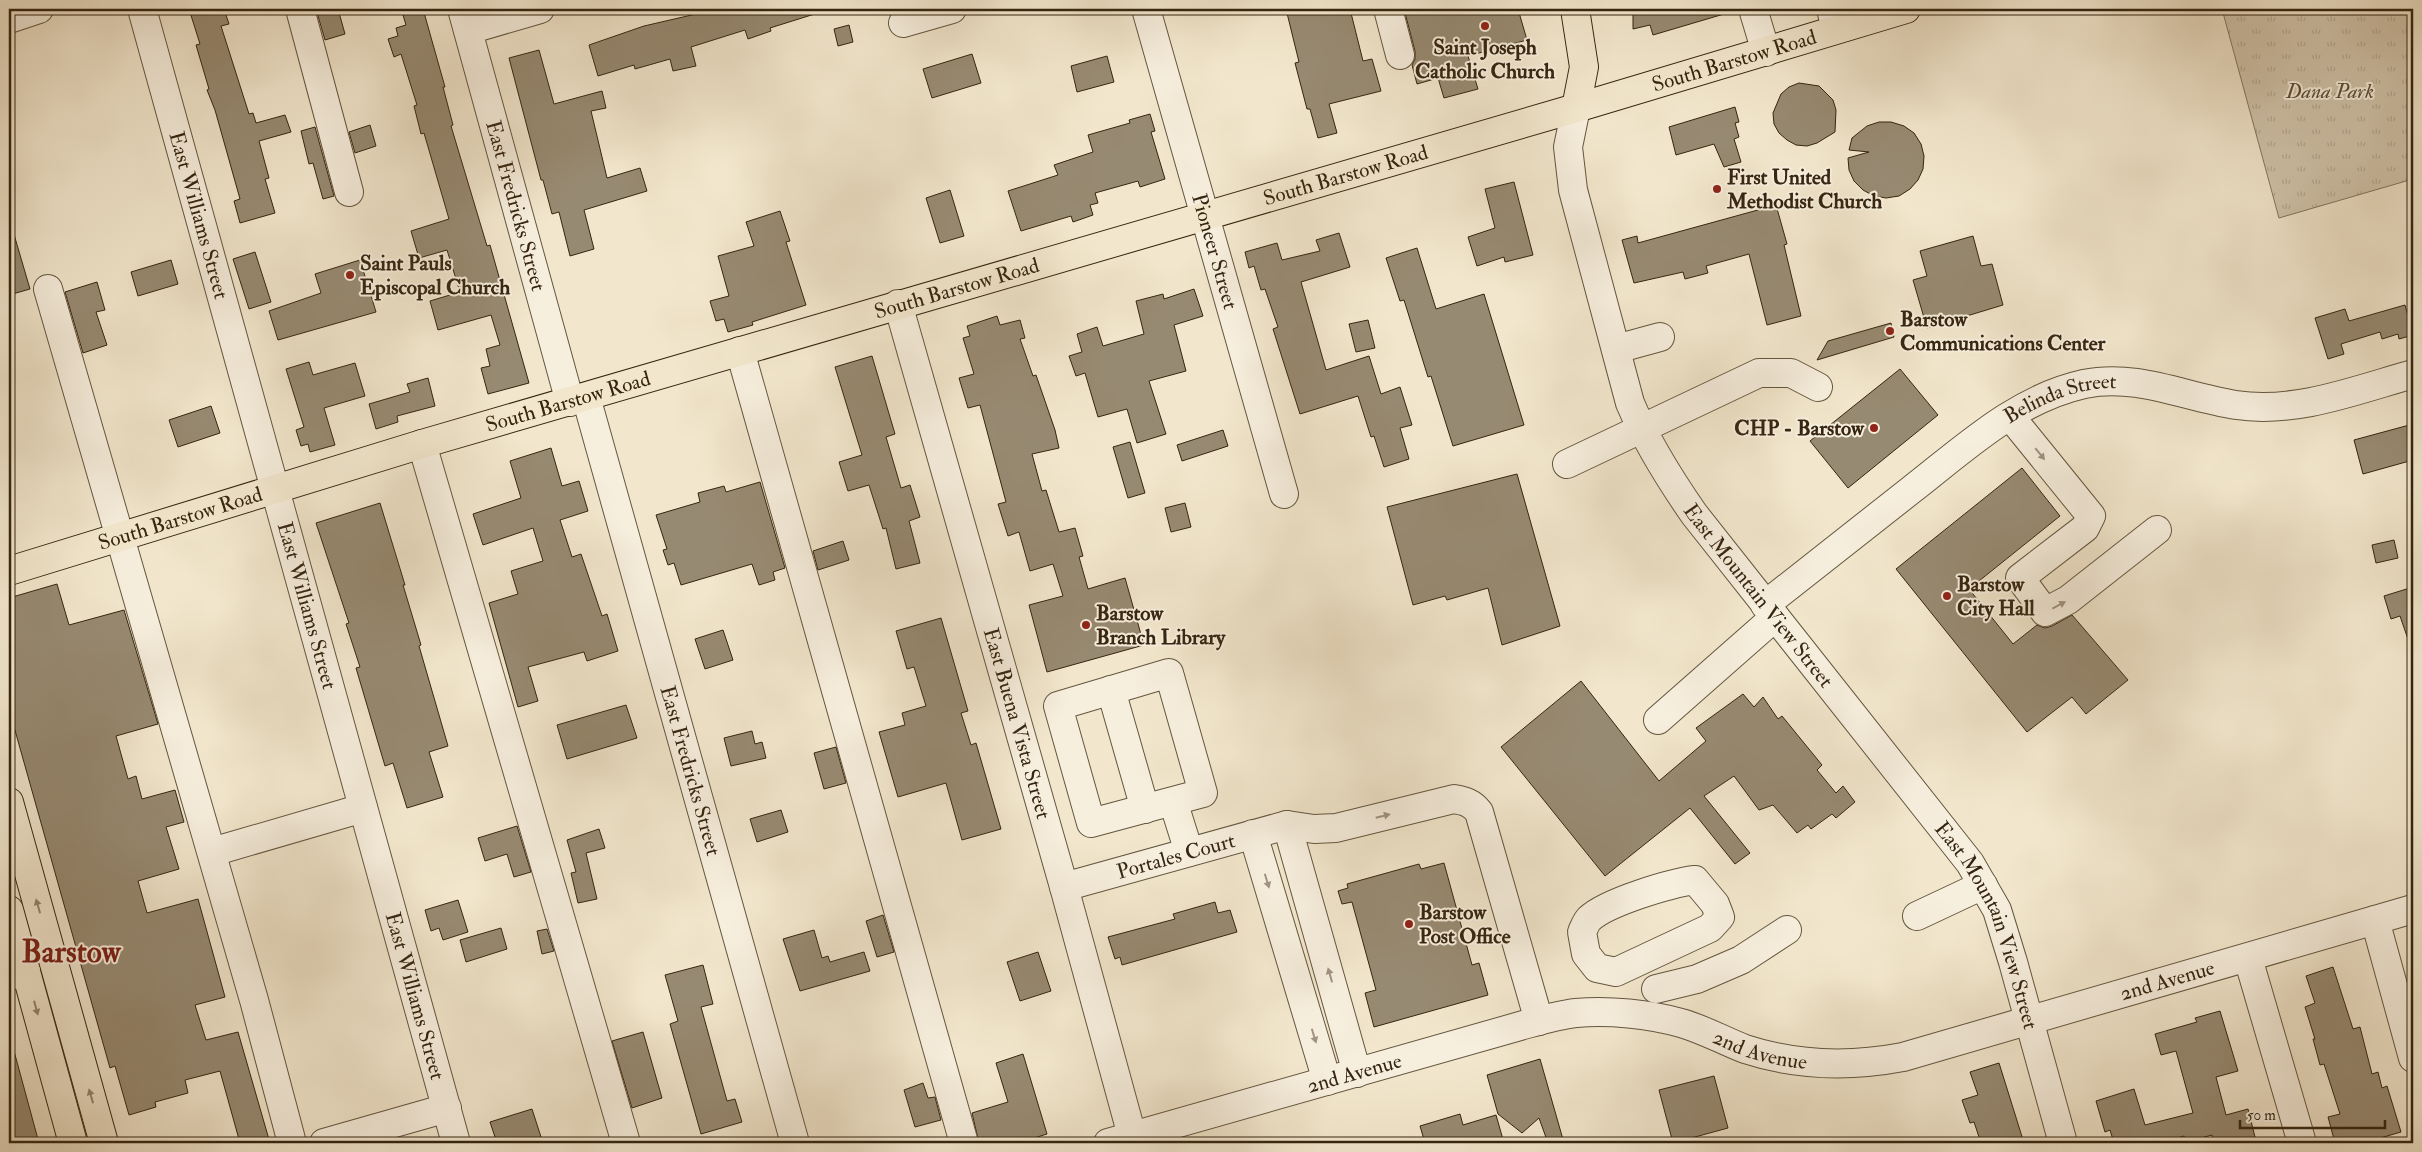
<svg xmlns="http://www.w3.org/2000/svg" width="2422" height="1152" viewBox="0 0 2422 1152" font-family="'IM FELL Double Pica',serif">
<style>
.park{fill:url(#park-tufts);stroke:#84765e}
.building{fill:#978a72;stroke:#352510}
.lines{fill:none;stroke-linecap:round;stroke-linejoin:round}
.minor-casing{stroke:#64563f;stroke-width:30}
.major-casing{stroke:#352510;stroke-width:30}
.minor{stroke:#f7efde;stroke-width:28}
.major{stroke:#f2e7cd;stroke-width:28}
.oneway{fill:#a09481}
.oneway2{fill:#94866e}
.poi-dot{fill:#8f2418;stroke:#f7efde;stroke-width:2}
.labels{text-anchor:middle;stroke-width:4;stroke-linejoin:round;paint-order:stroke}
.poi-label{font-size:21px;font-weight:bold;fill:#352510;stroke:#f7efde;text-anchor:start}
.street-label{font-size:21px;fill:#352510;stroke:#f7efde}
.park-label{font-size:21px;font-style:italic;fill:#5c4d37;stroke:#f7efde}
.town-label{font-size:31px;font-weight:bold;fill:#7a1f14;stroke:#f7efde}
</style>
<defs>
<pattern id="park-tufts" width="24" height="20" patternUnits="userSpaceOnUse" patternTransform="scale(1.25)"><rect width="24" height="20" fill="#d2c6ad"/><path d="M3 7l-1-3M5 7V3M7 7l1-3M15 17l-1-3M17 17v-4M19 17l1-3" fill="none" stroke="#b5aa94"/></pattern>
</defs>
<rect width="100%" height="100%" fill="#f2e7cd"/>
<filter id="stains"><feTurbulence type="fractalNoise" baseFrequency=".004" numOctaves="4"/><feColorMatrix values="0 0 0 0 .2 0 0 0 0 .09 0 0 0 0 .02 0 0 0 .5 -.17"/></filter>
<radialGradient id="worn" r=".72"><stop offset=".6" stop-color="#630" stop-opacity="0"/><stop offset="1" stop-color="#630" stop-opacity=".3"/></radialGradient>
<path class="park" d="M2222,9H2413V179L2279,218Z"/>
<path class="building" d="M189,9H224L229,24L221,26L249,114L253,113L256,123L285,115L291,132L259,141L269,178L265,179L275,213L240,223L234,201L240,199L215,110L207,90L209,89L196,45L200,44Z
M316,9H338L345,34L325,40Z
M423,9L445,87H443L453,125L451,126L487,246L490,245L529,383L488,394L481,368L490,366L486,349L500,345L491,315L438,330L430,301L460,292L447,250L419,258L411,231L449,219L424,133L421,134L414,106L417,105L401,54L394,57L388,39L398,36L396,28L406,25L403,15Z
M694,9H820L821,12L770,28L771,31L748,39L745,30L691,47L696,66L673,71L670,59L635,69L634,65L598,76L589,45L644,26L696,14Z
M1286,9H1350L1363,61L1372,59L1381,91L1329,104L1337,133L1318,138L1310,109H1307L1295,63L1299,62Z
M1404,9H1518L1527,40L1468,56L1478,89L1444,98L1438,78L1417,84L1412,65L1415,59V51Z
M1633,9H1723L1724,14L1653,35L1650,25L1633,29Z
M849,25L853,42L838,46L834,29Z
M539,50L554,104L602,91L606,108L591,111L607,178L640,168L647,191L584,210L594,249L570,256L559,212L552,214L543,180H541L509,58Z
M972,54L981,83L932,98L923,69Z
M1107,56L1114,82L1077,92L1071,66Z
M1799,83L1819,86L1833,100L1836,110L1835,132L1817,143L1807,146L1796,145L1787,140L1779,133L1774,124L1773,113L1781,94L1789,87Z
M1735,107L1739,122L1735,123L1739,137L1734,139L1741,162L1724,167L1714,144L1676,155L1669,127Z
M1150,114L1155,131L1151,132L1165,179L1140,187L1138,181L1095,193L1098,203L1090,205L1093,215L1073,222L1071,216L1021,231L1008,191L1058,175L1054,165L1093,152L1088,135L1130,123L1129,120Z
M1879,122H1891L1904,126L1914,133L1921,144L1924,156L1923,169L1918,180L1910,189L1899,196L1886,198L1874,196L1863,190L1854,181L1849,170L1848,158L1869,152L1849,150L1852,138L1867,126Z
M370,125L376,146L355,153L349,132Z
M315,127L334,196L323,199L313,163L309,164L301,131Z
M1514,182L1533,255L1505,262L1504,257L1477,266L1468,237L1495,228L1485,189Z
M950,190L964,236L940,243L926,198Z
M1776,205L1787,244L1784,245L1801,316L1767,325L1749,254L1706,266L1708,273L1685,279L1683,272L1634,283L1622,240L1637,236L1638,243Z
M780,211L790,241L786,242L806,305L752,322L753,325L728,332L724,319L716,321L710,301L729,296L718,256L754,246L746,222Z
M13,231L30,289L9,295V232Z
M1339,233L1350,267L1301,282L1326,370L1369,356L1381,394L1400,387L1412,425L1400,428L1409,459L1384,467L1374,436L1371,437L1358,396L1300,414L1273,329L1278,327L1265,289L1261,290L1254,266L1249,268L1245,252L1277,243L1282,260L1320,251L1316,240Z
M1973,236L1981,266L1992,264L2003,305L1927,328L1913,280L1927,276L1920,251Z
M1417,248L1436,309L1484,294L1524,425L1453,446L1431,376L1428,377L1404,300L1400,301L1386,258Z
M255,252L271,302L249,309L233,259Z
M171,260L178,284L138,296L131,272Z
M360,260L376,312L278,340L269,311L321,293L315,274Z
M97,282L105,310L96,312L107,345L83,353L65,292Z
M1194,289L1203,316L1174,325L1186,371L1149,381L1166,434L1137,443L1127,409L1098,417L1085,373L1076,376L1069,356L1082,352L1077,334L1097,327L1103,346L1144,334L1136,301L1163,294L1164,299Z
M2405,305L2413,335L2399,339L2398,334L2382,339L2380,332L2341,344L2344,354L2328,359L2315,318L2345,309L2349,321Z
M997,316L1000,325L1020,320L1025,338L1020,339L1033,376L1036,375L1055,430L1059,448L1032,454L1042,491L1046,490L1059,532L1075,528L1083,556L1079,557L1088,589L1125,578L1144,645L1047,672L1029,605L1063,596L1053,564L1030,571L1019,532L1008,536L998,504L1006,502L980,405L968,408L959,378L974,374L963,338L970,336L967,326Z
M1368,320L1375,348L1356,352L1349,324Z
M1891,323L1894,337L1817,360L1828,341Z
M872,356L895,434L886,437L901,488L910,485L920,517L909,521L920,563L896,569L886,528L883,529L869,485L848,491L839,462L862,455L835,367Z
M309,362L313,375L355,363L365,396L324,408L335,445L310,452L308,444L301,446L296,430L304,427L286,369Z
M1900,369L1938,415L1848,488L1810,441Z
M428,378L435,406L397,416L398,422L376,429L369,404L410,392L407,384Z
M211,406L220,433L178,447L169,420Z
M2413,424V460L2363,474L2354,440Z
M1223,430L1228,446L1182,461L1177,445Z
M1130,442L1145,493L1128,498L1113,447Z
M551,448L562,486L579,481L588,511L560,520L572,557L581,554L602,616L607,614L618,651L587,661L584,652L528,667L538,701L518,707L489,603L518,594L511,571L543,561L533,528L483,545L473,514L521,498L510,461Z
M2022,468L2060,516L1969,589L2013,644L2037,625L2045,628L2052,626L2072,615L2128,680L2086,714L2072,697L2027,732L1896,569Z
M1517,474L1560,626L1502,645L1488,588L1447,600L1445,596L1413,605L1387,507Z
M760,482L785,568L773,572L775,580L759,585L752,564L681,585L674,563L668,565L663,550L667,549L656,515L700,502L698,493L724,486L726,492Z
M380,503L405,585H403L421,645L419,646L448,746L429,752L443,797L407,808L393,763L385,766L356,668L360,667L346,624L349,623L316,523Z
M1185,503L1191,527L1171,532L1165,508Z
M2394,540L2398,558L2376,563L2372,545Z
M843,541L849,560L818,570L813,551Z
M57,584L69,625L124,610L158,724L116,736L128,779L136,776L142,799L175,790L184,822L166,827L179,869L138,881L147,913L198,899L225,997L195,1005L206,1040L238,1032L270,1143H240L220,1071L185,1080L188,1093L155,1102L156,1107L129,1115L115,1066L110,1068L9,709V598Z
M2413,587V645H2410L2400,616L2391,619L2384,596Z
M941,618L968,711L961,713L971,745L976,743L1001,829L962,840L946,783L898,797L879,732L905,725L902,713L926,706L914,667L907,669L896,631Z
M723,630L733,660L705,669L695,639Z
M1581,681L1659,781L1706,741L1696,728L1743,694L1754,707L1763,697L1778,719L1782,716L1822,765L1817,770L1836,793L1843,786L1855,802L1836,818L1832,814L1811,829L1808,825L1797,833L1773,805L1759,810L1734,776L1704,796L1750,853L1735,864L1690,808L1605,876L1501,747Z
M626,705L637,738L567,759L557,725Z
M752,731L755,744L762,742L766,758L731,766L724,738Z
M836,747L846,783L824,789L814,753Z
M781,810L788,832L757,842L750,819Z
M517,826L531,872L514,877L507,854L485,861L478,838Z
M599,829L605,848L586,853L597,899L578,903L571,873L576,872L567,840Z
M1444,863L1472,965L1479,963L1488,995L1374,1027L1365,993L1376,990L1352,902L1342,904L1338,891L1348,888L1347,884L1419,864L1421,869Z
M458,900L468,932L443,940L439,928L431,931L425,910Z
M1215,902L1218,913L1230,910L1237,932L1122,965L1120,957L1115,959L1108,937L1175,919L1173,914Z
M883,915L894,952L877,957L866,921Z
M501,928L507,949L466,962L460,940Z
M547,929L554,951L542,954L537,931Z
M814,930L822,958L828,956L830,962L864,952L870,971L800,991L783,939Z
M1038,952L1051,991L1020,1001L1007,962Z
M703,965L713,1004L701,1007L727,1101L735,1099L742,1122L701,1134L670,1024L678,1021L665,975Z
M2333,967L2353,1029L2360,1027L2372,1074L2378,1072L2382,1088L2387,1086L2401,1132L2363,1143H2335L2328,1117L2340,1114L2324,1064L2320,1065L2313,1039H2315L2305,1007L2315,1003L2306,976Z
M2220,1011L2238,1071L2216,1077L2226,1115L2248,1109L2255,1137L2231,1143H2214L2212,1135L2186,1142L2184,1136L2162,1143H2114L2110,1130L2105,1132L2096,1101L2134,1089L2145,1125L2193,1113L2176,1051L2161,1055L2155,1034L2197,1022L2195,1018Z
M643,1032L662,1098L632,1108L612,1041Z
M14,1051L39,1143H9V1052Z
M1023,1054L1047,1134L1018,1143H979L972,1113L1008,1102L996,1063Z
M1540,1059L1564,1143H1548L1539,1118L1522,1133L1498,1114L1487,1075Z
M1999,1063L2024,1143H1981L1974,1122L1970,1123L1962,1100L1978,1095L1970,1072Z
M1714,1076L1728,1128L1673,1143L1659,1090Z
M923,1083L928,1098L935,1097L941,1120L915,1127L904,1090Z
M532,1109L541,1137L522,1143H497L490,1122Z
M1460,1114L1463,1125L1496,1115L1504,1143H1425L1420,1126Z"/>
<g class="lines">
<defs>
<g id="minor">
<path id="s1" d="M142,9L456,1143"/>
<path d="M300,9L349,192"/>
<path id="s2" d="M462,9L570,402"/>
<path id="s3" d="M1146,9L1284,494"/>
<path d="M1388,9L1400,55"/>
<path d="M1753,9L1766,52"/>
<path d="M1831,9L1836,29"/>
<path d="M9,19L39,9"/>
<path d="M903,23L952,9"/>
<path d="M468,30L540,9"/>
<path id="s4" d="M1576,108L1568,147L1573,190L1630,403C1647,443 1669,478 1694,514L1970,863L1997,910L2013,962L2063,1143"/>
<path d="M48,289L254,1000L292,1143"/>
<path id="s5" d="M898,304L1064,887L1134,1143"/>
<path d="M1616,349L1660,337"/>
<path d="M740,351L964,1143"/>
<path id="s6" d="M586,397L795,1143"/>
<path d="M2010,416L2091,516L2085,528L2020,578L2045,612L2068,600L2157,530"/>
<path d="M422,444L626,1143"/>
<path d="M1567,464L1759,373H1791L1818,387"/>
<path id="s7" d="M1765,605C1814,566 1863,528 1911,490C1964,449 2016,399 2084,384C2137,373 2184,397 2236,405C2296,414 2356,390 2413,374"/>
<path d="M1111,690L1145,809"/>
<path d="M1658,720L1775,617"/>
<path d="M1173,801L1091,823L1058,706L1169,673L1203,793L1173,801L1189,852"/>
<path d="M1287,825L1357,1073"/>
<path d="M1253,834L1327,1081"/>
<path d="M212,852L363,808"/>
<path d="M1695,880L1715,904L1720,917L1710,928L1616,972L1597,968L1586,954L1582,932C1584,928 1586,922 1589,919C1607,902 1671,883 1695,880Z"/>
<path id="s8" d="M1064,887L1287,825L1314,829L1336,828L1454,799C1465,801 1472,803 1479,812L1539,1021"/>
<path d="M1917,916L1983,885"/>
<path d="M2375,920L2413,1058"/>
<path d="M2248,958L2302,1143"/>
<path d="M9,976L26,971"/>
<path d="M1656,989L1697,979L1741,960L1787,930"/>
<path d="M324,1143L447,1108"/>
<path id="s9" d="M1108,1143L1520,1026C1538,1021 1557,1015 1576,1013C1609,1010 1649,1014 1681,1023C1703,1029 1724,1041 1745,1049C1797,1066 1850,1067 1903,1057L2413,909"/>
</g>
<g id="major">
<path d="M1575,9L1584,67L1576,108"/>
<path id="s10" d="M9,571L422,444L1576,108L1906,9"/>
<path d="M9,802L104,1143"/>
<path d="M9,910L73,1143"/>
</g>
</defs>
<use href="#minor" class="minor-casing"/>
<use href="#major" class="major-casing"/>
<use href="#minor" class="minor"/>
<use href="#major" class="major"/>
</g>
<defs><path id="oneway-solid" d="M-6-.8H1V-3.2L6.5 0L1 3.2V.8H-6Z" transform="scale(1.25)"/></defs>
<g class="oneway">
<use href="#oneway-solid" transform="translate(2040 454) rotate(51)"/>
<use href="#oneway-solid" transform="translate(2059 605) rotate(-28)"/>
<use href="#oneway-solid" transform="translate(1383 816) rotate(-14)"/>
<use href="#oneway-solid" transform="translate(1267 881) rotate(73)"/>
<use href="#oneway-solid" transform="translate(1330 975) rotate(-106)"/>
<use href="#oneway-solid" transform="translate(1314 1036) rotate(73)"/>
</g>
<g class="oneway2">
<use href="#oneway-solid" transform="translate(38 906) rotate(-106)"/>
<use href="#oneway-solid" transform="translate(36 1008) rotate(75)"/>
<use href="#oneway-solid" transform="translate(91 1096) rotate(-106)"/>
</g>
<g class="poi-dot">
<circle cx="1485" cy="26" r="5"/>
<circle cx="1717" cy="189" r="5"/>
<circle cx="350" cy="275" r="5"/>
<circle cx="1890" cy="331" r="5"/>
<circle cx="1874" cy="428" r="5"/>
<circle cx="1947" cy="596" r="5"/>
<circle cx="1086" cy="625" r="5"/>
<circle cx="1409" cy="924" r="5"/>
</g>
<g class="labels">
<g class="poi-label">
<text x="1485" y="54" text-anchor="middle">Saint Joseph<tspan x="1485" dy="24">Catholic Church</tspan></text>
<text x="1727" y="184">First United<tspan x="1727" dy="24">Methodist Church</tspan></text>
<text x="360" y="270">Saint Pauls<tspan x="360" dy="24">Episcopal Church</tspan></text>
<text x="1900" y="326">Barstow<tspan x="1900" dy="24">Communications Center</tspan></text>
<text x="1864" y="435" text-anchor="end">CHP - Barstow</text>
<text x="1957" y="591">Barstow<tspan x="1957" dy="24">City Hall</tspan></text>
<text x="1096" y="620">Barstow<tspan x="1096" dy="24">Branch Library</tspan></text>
<text x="1419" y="919">Barstow<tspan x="1419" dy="24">Post Office</tspan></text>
</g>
<g class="street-label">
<text dy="7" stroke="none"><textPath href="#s10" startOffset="1799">South Barstow Road</textPath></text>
<text dy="7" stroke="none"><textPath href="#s10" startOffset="1394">South Barstow Road</textPath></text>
<text dy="7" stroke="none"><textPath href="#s2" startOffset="204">East Fredricks Street</textPath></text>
<text dy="7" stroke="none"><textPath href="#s1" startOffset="214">East Williams Street</textPath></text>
<text dy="7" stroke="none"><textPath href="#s3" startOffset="252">Pioneer Street</textPath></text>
<text dy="7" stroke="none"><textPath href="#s10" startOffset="989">South Barstow Road</textPath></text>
<text dy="7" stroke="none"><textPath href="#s10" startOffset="584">South Barstow Road</textPath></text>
<text dy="7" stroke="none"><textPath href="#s7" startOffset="364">Belinda Street</textPath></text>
<text dy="7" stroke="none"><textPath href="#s10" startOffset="179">South Barstow Road</textPath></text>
<text dy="7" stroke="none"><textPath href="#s4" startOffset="536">East Mountain View Street</textPath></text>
<text dy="7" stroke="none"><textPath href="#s1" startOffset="619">East Williams Street</textPath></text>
<text dy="7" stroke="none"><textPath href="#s5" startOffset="436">East Buena Vista Street</textPath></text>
<text dy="7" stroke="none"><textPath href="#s6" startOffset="388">East Fredricks Street</textPath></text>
<text dy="7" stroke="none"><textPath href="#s8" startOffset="116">Portales Court</textPath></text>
<text dy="7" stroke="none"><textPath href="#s4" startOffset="941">East Mountain View Street</textPath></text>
<text dy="7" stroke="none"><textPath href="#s9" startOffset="1096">2nd Avenue</textPath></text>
<text dy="7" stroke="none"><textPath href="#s1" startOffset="1024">East Williams Street</textPath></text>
<text dy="7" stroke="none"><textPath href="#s9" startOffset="676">2nd Avenue</textPath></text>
<text dy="7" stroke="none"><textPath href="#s9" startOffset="256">2nd Avenue</textPath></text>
</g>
<g class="park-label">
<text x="2330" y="98">Dana Park</text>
</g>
<g class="town-label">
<text x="71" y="962">Barstow</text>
</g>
</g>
<rect width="2422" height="1152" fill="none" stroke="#f2e7cd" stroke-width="30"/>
<rect x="10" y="10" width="2402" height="1132" fill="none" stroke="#352510" stroke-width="2.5"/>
<rect x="15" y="15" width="2392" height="1122" fill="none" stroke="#352510"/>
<path d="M2240 1120v8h145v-8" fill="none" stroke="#352510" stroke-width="2.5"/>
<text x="2247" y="1120" font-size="15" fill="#352510" stroke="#f7efde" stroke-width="4" paint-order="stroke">50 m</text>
<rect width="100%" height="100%" filter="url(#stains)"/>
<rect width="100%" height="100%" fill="url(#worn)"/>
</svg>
